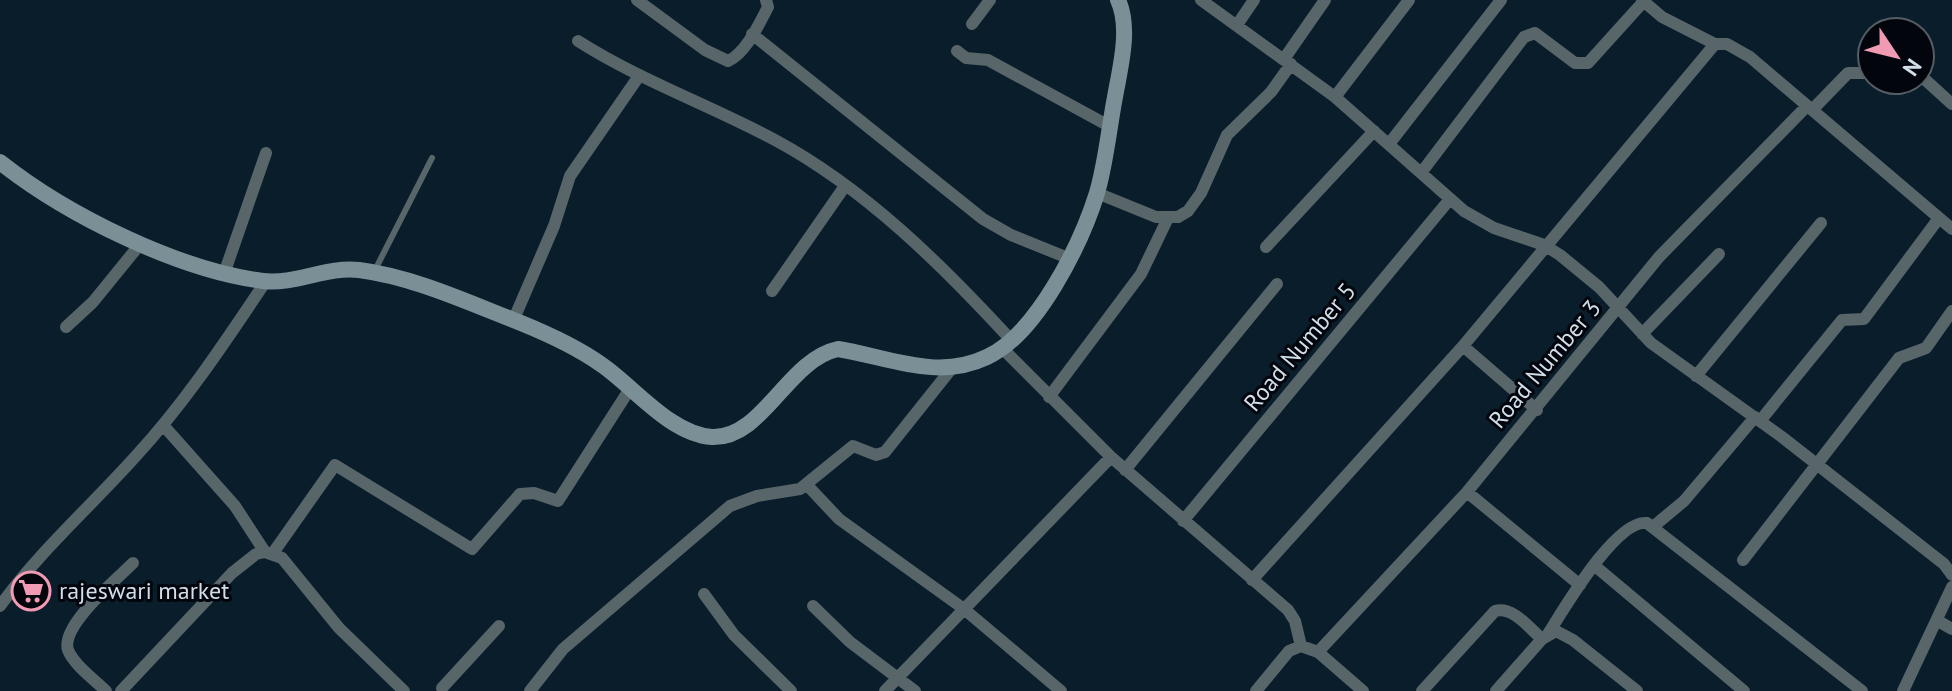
<svg xmlns="http://www.w3.org/2000/svg" width="1952" height="691" viewBox="0 0 1952 691" font-family="'PT Sans',sans-serif">
<style>
.lines{fill:none;stroke-linecap:round;stroke-linejoin:round}
.lane{stroke:#586569;stroke-width:6}
.street{stroke:#586569;stroke-width:12}
.secondary{stroke:#7a8f96;stroke-width:16}
.labels{text-anchor:middle;stroke-width:6;stroke-linejoin:round;paint-order:stroke}
.street-label{font-size:24px;fill:#d2dee8;stroke:#02060c}
.poi-label{font-size:24px;fill:#d2dee8;stroke:#02060c;text-anchor:start}
</style>
<rect width="100%" height="100%" fill="#091d2b"/>
<g class="lines">
<path class="lane" d="M374,272L432,158"/>
<path class="street" d="M637,0L705,50L728,61C746,53 759,24 768,7L766,0
M1201,0L1335,97L1464,211L1494,228L1544,245L1560,255L1599,287L1651,343L1782,437L1944,564L1952,575
M1642,0L1662,17L1715,44
M972,24L990,0
M1237,25L1254,0
M752,34L983,219L1011,235L1068,258
M578,41C641,81 710,105 775,140C866,189 943,266 1012,341
M957,51L966,58L988,60L1109,126
M1284,59L1325,0
M1920,75L1952,104
M1335,97L1409,0
M1812,110L1848,73H1872
M1389,144L1501,0
M1421,173L1524,37L1535,33L1575,63H1588L1645,0
M1097,193L1156,217H1178L1188,211L1201,193L1227,135L1271,92L1291,64
M1266,247L1374,131
M225,271L266,153
M772,291L845,186
M513,321L554,226L570,176L639,76
M66,327L93,302L141,243
M1642,334L1719,254
M1463,346L1537,410
M1003,349L1111,457L1288,610L1295,621L1301,646
M1696,376L1821,223
M1049,397L1141,274L1168,218
M1760,421L1842,320L1864,319L1939,218
M163,425L235,506L265,552
M1125,470L1277,284
M807,485L839,519L964,609L1061,691
M1467,492L1580,585
M1183,521L1450,199
M1654,526L1684,501L1755,417
M273,553L335,465L472,549L520,494L534,493L558,501L631,387
M1743,560L1899,358L1926,348L1952,311
M1595,566L1744,691
M1252,580L1463,346L1715,44H1727L1750,57L1952,229
M704,594L734,635L791,691
M0,606C40,551 90,507 135,457C185,403 225,342 266,281
M813,606L850,642L915,691
M1938,621L1952,629
M1548,634C1564,609 1616,519 1647,523L1862,691
M1318,652L1467,492L1659,257L1807,106
M442,688L499,626
M106,691C95,680 74,665 68,650C60,626 117,579 133,563
M121,691L232,573L256,554L265,552L282,558L339,628L404,691
M530,691L563,649L730,506L757,496L800,489L853,446L876,455L885,452L952,368
M885,691L1111,457
M1256,691L1289,651L1301,646L1318,652L1363,691
M1422,691L1495,611C1513,606 1529,628 1542,639
M1496,691L1542,639L1556,631L1573,640L1637,691
M1903,691L1952,587"/>
<path class="secondary" d="M0,162C67,215 178,270 263,281C295,285 327,266 359,270C414,277 469,303 521,323C548,334 577,347 602,365C634,387 670,434 712,437C763,439 787,360 838,349C888,357 937,381 987,357C1037,334 1081,244 1097,193C1106,162 1109,128 1115,97C1120,68 1131,28 1118,0"/>
</g>
<defs>
<symbol id="supermarket-ring" viewBox="-11 -11 22 22"><circle r="9.5" fill="#02060c" stroke="#f19ab3" stroke-width="1.5"/><path d="M-6-5.5h2.5l.6 2H6L4.5 2H-2.5L-4.4-4H-6ZM-1.5 3.2a1.3 1.3 0 1 0 .1 0ZM3 3.2a1.3 1.3 0 1 0 .1 0Z" fill="#f19ab3"/></symbol>
</defs>
<g fill-rule="evenodd">
<use href="#supermarket-ring" x="9" y="569" width="44" height="44"/>
</g>
<g class="labels">
<g class="street-label">
<text transform="translate(1300 347) rotate(-50)" y="8">Road Number 5</text>
<text transform="translate(1545 364) rotate(-50)" y="8">Road Number 3</text>
</g>
<g class="poi-label">
<text x="59" y="599">rajeswari market</text>
</g>
</g>
<g transform="translate(1896 56) rotate(125)"><circle r="38" fill="#02060c" stroke="#555c64" stroke-width="2"/>
<path d="M0-6L14 30L0 20L-14 30Z" fill="#f19ab3"/>
<text y="-12" font-size="22" font-weight="bold" text-anchor="middle" fill="#d2dee8">N</text>
</g>
</svg>
